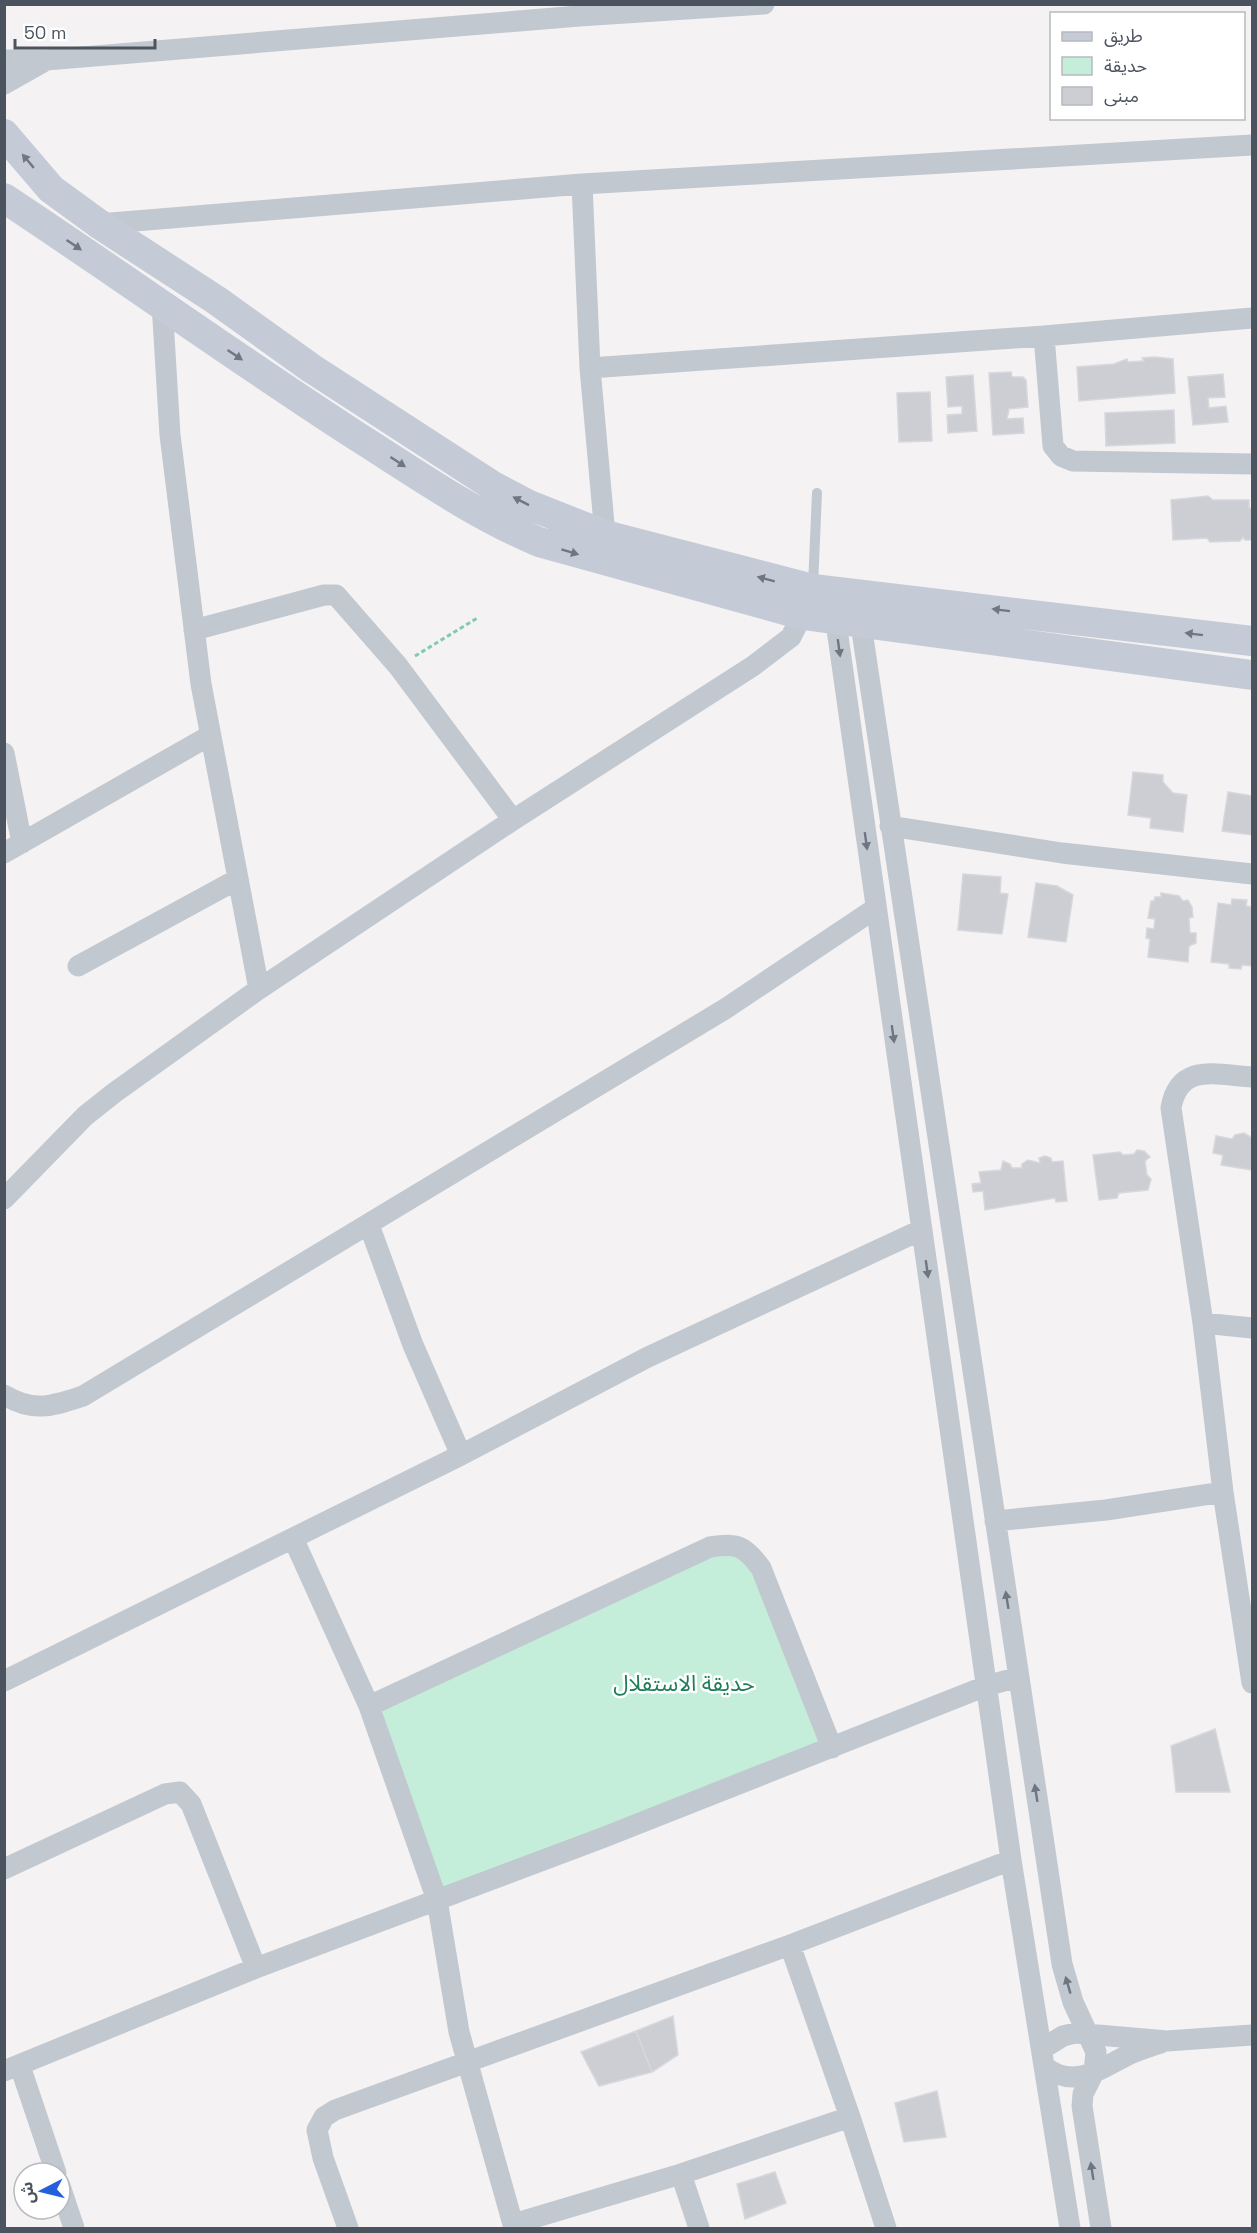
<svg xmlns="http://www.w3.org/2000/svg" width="1257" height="2233" viewBox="0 0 1257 2233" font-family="'Space Grotesk','Noto Sans Arabic',sans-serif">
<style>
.green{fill:#c4eed9}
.building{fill:#ccced4;stroke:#d6d8dd;stroke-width:1.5}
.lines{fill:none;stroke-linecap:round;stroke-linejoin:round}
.path{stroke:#7ecbae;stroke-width:3;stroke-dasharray:4.5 3;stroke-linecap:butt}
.lane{stroke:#c1c8d0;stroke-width:10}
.street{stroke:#c1c8d0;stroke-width:21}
.secondary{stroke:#c4cbd7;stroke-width:30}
.oneway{fill:#6f7783}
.oneway2{fill:#6e7681}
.labels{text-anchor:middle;stroke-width:5;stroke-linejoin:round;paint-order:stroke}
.park-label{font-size:22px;fill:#1d7e59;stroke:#fff}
</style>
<rect width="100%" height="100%" fill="#f4f2f2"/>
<path class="green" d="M710,1547L749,1552L832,1748L444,1897L369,1706Z"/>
<path class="building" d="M1155,357L1173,359L1175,393L1079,401L1077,367L1114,364L1127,359L1128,362L1144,361L1142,358Z
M1011,372L1012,377H1023L1026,380L1028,407L1009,409L1007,419L1023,418L1024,433L993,435L989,373Z
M1223,374L1225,397L1208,398L1209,408L1226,406L1228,422L1193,425L1188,377Z
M973,375L977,431L948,433L947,415L962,414V406L948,407L946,377Z
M930,392L932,441L899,442L897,393Z
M1174,410L1175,443L1106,446L1105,413Z
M1208,496L1213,500H1249V508H1252V540H1245L1243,537L1240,541L1210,542L1207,538L1173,540L1171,500Z
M1133,772L1163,775V782L1173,793L1187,795L1183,832L1150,828L1151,818L1128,815Z
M1228,792L1252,796V835L1222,831Z
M963,874L1001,877L1000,893L1008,894L1002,934L958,930Z
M1036,883L1057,886L1073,895L1066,942L1028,937Z
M1161,893L1179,896L1183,901L1188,900L1192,907L1193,917L1189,918L1190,933H1196V943L1189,946L1188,962L1148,957L1150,939L1146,938L1147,928L1154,929L1155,919L1148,918L1151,901H1154L1155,897H1161Z
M1232,899L1247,900L1246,906L1252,907V966L1242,965L1241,969L1229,968V964L1211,962L1218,903L1231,905Z
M1244,1133L1252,1138V1170L1221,1165L1223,1155L1213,1153L1216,1136L1232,1139L1235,1135Z
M1137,1150L1144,1151L1150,1157L1145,1161L1147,1175L1151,1179L1148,1190L1119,1193L1117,1198L1099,1200L1093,1155L1120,1152L1123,1155L1134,1154Z
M1045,1156L1051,1158L1052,1162L1063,1161L1067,1201L1056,1202L1055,1198L985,1210L983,1191L973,1192L972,1184L981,1183L979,1172L1001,1170L1003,1161L1010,1164L1012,1168H1022V1164L1028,1160L1040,1163L1039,1158Z
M1215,1729L1230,1792H1176L1171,1746Z
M673,2016L678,2055L652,2072L636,2031Z
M636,2031L652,2072L599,2086L581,2052Z
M937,2091L946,2137L904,2142L895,2103Z
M775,2172L786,2203L745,2219L737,2184Z"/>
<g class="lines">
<path class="path" d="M415,656L479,617"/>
<path class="lane" d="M813,586L817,493"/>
<path class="street" d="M4,60H46L579,16L764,4
M4,84L43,62
M582,184L590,368L605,535
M99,224L582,184L1252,145
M162,303L170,435L201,684L259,989
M1044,336L1053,446L1061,456L1073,461L1252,464
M590,368L1044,336L1252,318
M834,608L1011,1860L1070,2228
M859,611L1062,1964L1073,2002L1096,2052L1094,2072L1083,2094L1082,2106L1101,2228
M194,630L324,595H336L398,666L513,820
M4,753L22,843
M890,826L1062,853L1252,874
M4,853L209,736
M78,966L238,879
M1252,1077C1217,1075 1179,1062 1171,1108L1203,1323L1223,1492L1252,1683
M4,1199L85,1116L114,1093L259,989L513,820L753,666L791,637L808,603
M369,1225L413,1345L461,1455
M1203,1323L1252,1328
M4,1395C34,1413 52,1406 83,1396L725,1009L876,908
M995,1521L1106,1510L1223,1492
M293,1538L369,1706L437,1900L459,2032L514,2228
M4,1681L461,1455L648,1357L921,1230
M369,1706L710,1547C737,1543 744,1545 761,1568L832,1748
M4,1869L165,1794L180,1792L191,1804L256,1968
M790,1945L850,2117L886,2228
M1042,2049L1063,2036L1075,2033L1167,2041L1252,2035
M20,2066L56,2173
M1045,2067C1075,2090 1101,2068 1130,2054C1140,2050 1151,2046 1161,2043
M4,2071L256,1968L602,1838L986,1686L1018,1677
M60,2186L74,2228
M513,2224L681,2174
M348,2228L323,2158L317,2130L324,2117L335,2110L790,1945L1011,1860
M699,2228L681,2174L850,2117"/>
<path class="secondary" d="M4,134L51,189L99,224L216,300L311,368L493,486L529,505L605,535L813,589L1252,641
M4,198C122,276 236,358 355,435C415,473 473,514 539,542L803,615L1252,675"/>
</g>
<defs><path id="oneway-solid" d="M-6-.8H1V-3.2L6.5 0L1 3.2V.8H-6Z" transform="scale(1.5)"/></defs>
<g class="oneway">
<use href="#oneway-solid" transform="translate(28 161) rotate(-130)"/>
<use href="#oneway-solid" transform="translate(74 245) rotate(34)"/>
<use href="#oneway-solid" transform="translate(235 355) rotate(34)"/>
<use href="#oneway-solid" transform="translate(398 462) rotate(33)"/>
<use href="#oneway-solid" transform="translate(521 501) rotate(-153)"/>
<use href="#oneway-solid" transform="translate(570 552) rotate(17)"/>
<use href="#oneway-solid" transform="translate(766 579) rotate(-165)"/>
<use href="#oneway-solid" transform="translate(1001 610) rotate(-173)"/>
<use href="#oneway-solid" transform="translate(1194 634) rotate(-173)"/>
</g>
<g class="oneway2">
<use href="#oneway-solid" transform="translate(839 648) rotate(82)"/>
<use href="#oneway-solid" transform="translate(866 841) rotate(82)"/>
<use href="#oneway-solid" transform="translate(893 1034) rotate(82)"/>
<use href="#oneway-solid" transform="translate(927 1269) rotate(82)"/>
<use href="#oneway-solid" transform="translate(1007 1600) rotate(-99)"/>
<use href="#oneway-solid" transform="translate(1036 1793) rotate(-99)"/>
<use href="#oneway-solid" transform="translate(1068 1985) rotate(-106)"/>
<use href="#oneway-solid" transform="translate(1092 2171) rotate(-99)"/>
</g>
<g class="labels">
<g class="park-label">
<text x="684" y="1691">حديقة الاستقلال</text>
</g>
</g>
<rect width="1257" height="2233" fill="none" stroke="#4b535f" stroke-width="12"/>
<rect x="1050" y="12" width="195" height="108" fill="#ffffff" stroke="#b7babf" stroke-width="1.5"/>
<rect x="1062" y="32" width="30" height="9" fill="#c4cbd7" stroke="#b7babf" stroke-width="1.5"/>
<text x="1104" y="42" font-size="18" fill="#4b535f">طريق</text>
<rect x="1062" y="57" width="30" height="18" fill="#c4eed9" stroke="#b7babf" stroke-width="1.5"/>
<text x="1104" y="72" font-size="18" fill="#4b535f">حديقة</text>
<rect x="1062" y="87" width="30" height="18" fill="#ccced4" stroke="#b7babf" stroke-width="1.5"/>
<text x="1104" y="102" font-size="18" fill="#4b535f">مبنى</text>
<g transform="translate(42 2191) rotate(263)"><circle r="28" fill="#ffffff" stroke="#b7babf" stroke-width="1.5"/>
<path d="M0-4.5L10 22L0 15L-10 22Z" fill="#245fdc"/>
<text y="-9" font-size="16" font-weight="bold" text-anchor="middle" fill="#4b535f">ش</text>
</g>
<path d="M15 39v9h140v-9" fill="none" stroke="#4b535f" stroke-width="3"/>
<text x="24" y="39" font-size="18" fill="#4b535f" stroke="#ffffff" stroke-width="4.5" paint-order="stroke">50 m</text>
</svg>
